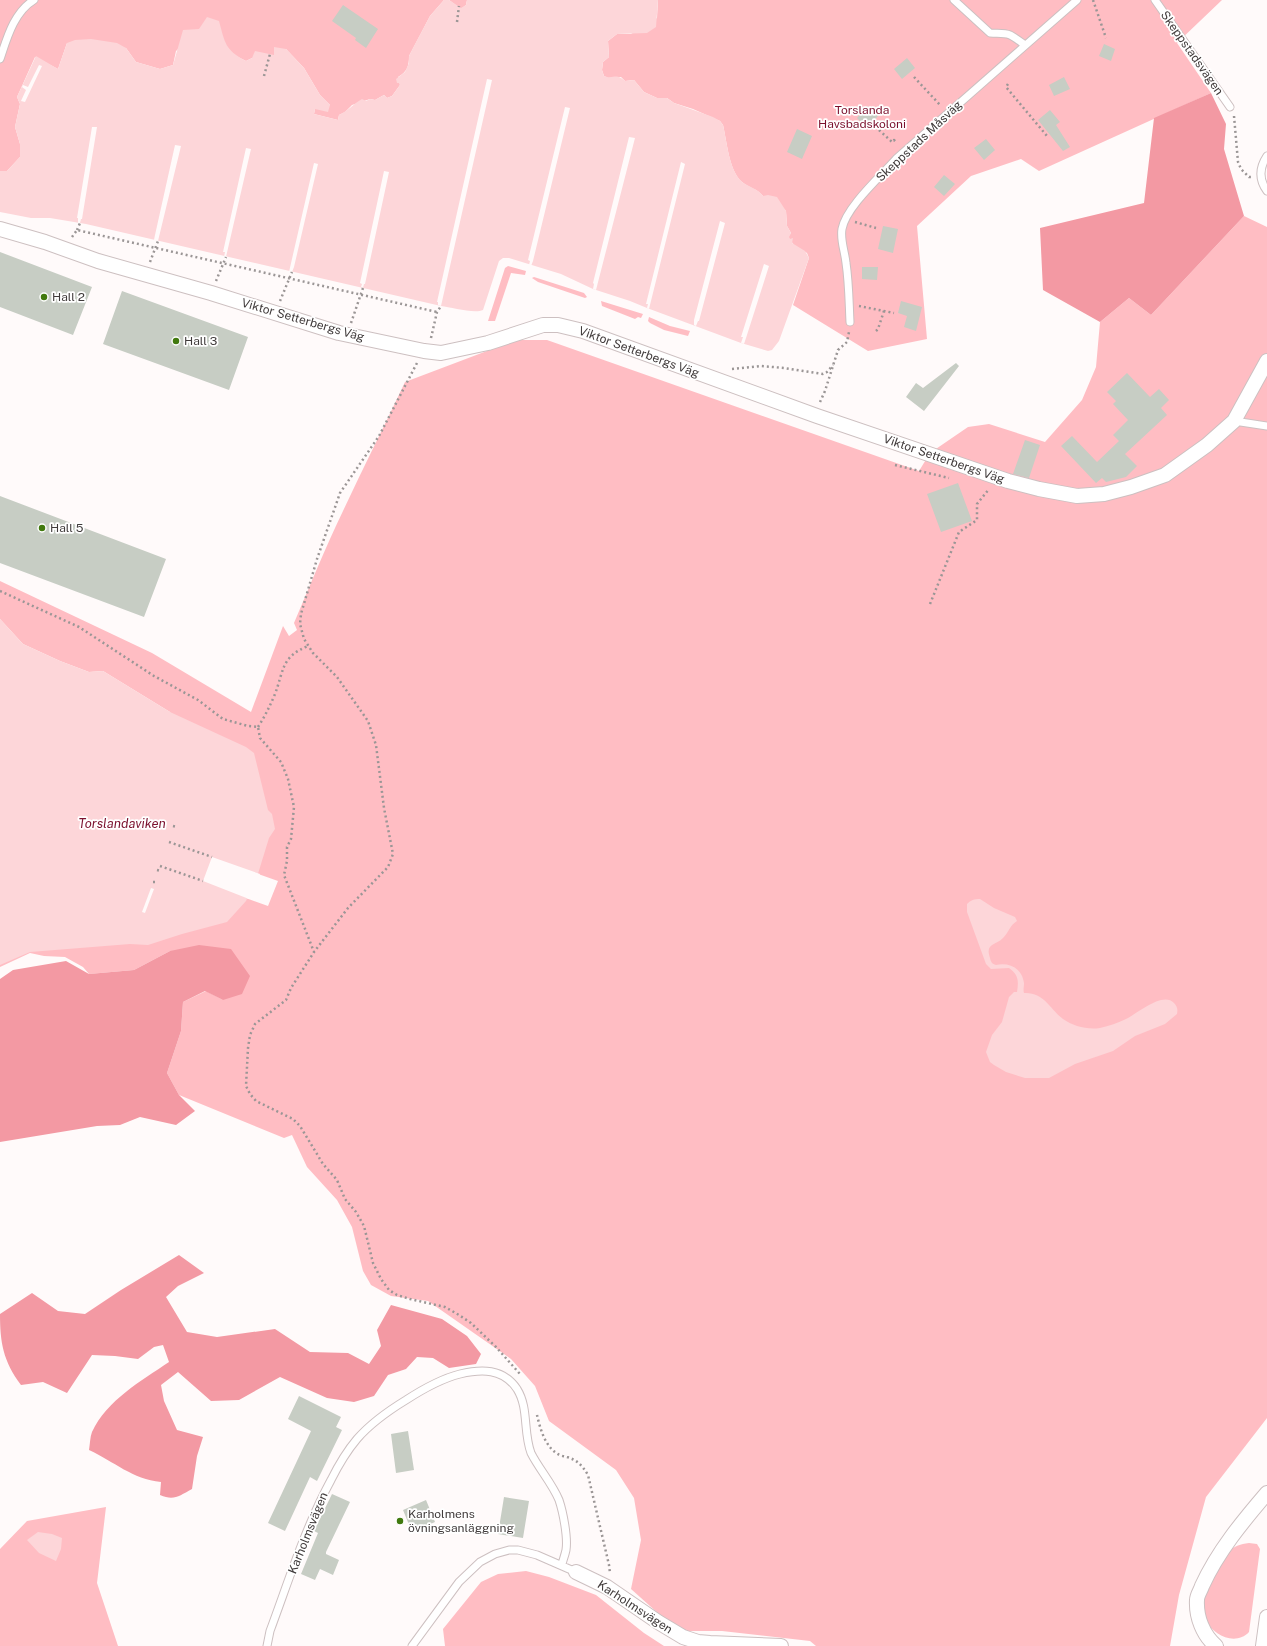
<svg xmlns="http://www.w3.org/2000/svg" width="1267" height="1646" viewBox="0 0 1267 1646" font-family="'Public Sans',sans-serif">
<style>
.green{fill:#ffbdc3}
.forest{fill:#f399a3}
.water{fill:#fdd6d9}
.pier{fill:#fffafa}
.building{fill:#c7cdc4}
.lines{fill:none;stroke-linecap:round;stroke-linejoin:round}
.lane-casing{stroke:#cdc0c1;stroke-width:9}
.street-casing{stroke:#cdc0c1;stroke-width:16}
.path{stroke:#9b9696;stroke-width:2.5;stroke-dasharray:2 3;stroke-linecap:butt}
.lane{stroke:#fff;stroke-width:7}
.street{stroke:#fff;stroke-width:14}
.poi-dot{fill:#41790e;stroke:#fff;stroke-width:1.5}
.labels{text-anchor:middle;stroke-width:3.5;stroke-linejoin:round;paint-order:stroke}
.street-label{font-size:12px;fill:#403b3b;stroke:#fff}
.park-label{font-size:12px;fill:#7a0f2c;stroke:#fff}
.poi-label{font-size:12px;fill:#403b3b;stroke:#fff;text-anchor:start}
.water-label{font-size:13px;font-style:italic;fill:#7b112e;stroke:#fff}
</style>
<rect width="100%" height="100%" fill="#fffafa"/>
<path class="green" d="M0,0H444L430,16L409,56C409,66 407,72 398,77L400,85L392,96L387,98L384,95L375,100L370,99L352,105L345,112L339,115L338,120L314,114L315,109L330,105L320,95L304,68L286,49L275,56L252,58L246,61L234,55L225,45L199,29L176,51L173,65L160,69L136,62L126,48L67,43L58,69L35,57L17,97L20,104L15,127L20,144V157L7,171H0Z
M449,0H467L466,5L461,9Z
M658,0H1222L1177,43L1211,93L1039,171L1021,159L971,176L917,226L927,339L868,351L793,305L809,258L807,253L794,245L788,237L791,233L787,226L786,211L771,196H763C758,189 749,188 742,182C729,171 727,142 723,125L720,121L693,109L674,103L667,98H657L644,92L634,80L625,81L621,77L608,78L604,76L602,70L603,62L609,57L608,41L617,34H631L657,18Z
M1244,216L1267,227V1418L1206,1497L1179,1595L1170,1646H816L810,1641L722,1631H685L660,1615L631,1589L641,1540L634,1498L616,1470L549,1421L535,1386L511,1359L428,1301L391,1296L371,1285L363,1271L352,1227L337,1200L307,1167L292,1135L284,1138L179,1095L167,1073L181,1031L183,1002L206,991L223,1000L170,951L134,970L89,974L83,967L65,957L44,956L30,953L0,967V950L224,890L268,906L278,881L239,867L170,712L103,671L89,672L60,661L23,644L0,619V581L152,653L251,712L283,626L289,636L297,630L294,623C310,586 325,548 343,511C363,468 385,425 405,382L516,340H547L919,471L930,453L968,427L989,424L1045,442L1082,400L1096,367L1100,322L1129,298L1151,315Z
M508,266L526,271L525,275L511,273L495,321H488L505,268Z
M534,277L584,293L587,297L585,298L538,282L532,278Z
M601,301L643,314L641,318L638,317L635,319L602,306Z
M649,317L670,326L690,331L688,336L664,330L650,323L648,321Z
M106,1507L97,1583L118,1646H0V1549L27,1521Z
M1249,1543L1257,1544L1260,1549L1249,1632C1236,1646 1213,1636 1206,1620C1203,1613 1202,1601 1203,1593C1205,1584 1214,1573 1219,1566C1228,1552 1231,1545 1249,1543Z
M526,1571L549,1577L596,1595L644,1633L664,1646H445L443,1629L481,1582L498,1574Z"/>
<path class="forest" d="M1211,93L1226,124L1224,149L1244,216L1151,315L1129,298L1100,322L1043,290L1040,228L1144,203L1154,118Z
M199,945L231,949L250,976L242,994L223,1000L205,991L183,1002L181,1031L167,1073L179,1095L195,1111L176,1125L140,1117L120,1125L97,1126L0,1142V979L13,970L66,961L89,974L134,970L170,951Z
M179,1255L204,1273L178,1286L166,1297L187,1332L217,1337L275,1329L310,1352L348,1353L369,1364L381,1346L377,1330L391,1305L442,1319L467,1336L481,1354L476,1364L449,1368L433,1358L417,1357L406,1369L388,1375L374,1396L354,1402L327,1398L280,1377L239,1400L211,1401L178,1372L161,1385L164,1401L177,1430L203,1437L197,1456L192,1489C179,1496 174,1501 160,1495L161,1482C132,1479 115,1462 89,1450C90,1444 90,1437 92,1432C107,1400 141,1381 169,1362L163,1345L154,1347L138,1359L115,1356L92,1355L67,1393L43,1382L21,1385C3,1361 0,1342 0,1314L32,1293L58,1311L85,1314L121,1290Z"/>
<path class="water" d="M444,0H449L461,8L466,5L467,0H658L656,27L647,33L617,34L608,41L609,57L603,62L602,70L604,76C614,80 615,72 625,81L634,80L644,92L657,98H667L674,103L713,117L720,121L723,125C727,142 729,170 742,182C749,187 758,189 763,196L768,195L777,197L786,211L787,226L791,233L789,237L790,239L793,238L792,243L805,251L809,258L779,341L772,350L768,351L741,343L647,308L630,301L593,289L561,274L509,258H503L499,261L483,310C474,314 451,307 441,306L86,224L50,218H31L0,212V171H7L20,157V144L15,127L20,104L17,97L36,56L58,69L67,43L75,40L91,39L117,43L126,48L136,62L160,69L173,65L183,30L199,29L207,17L219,21C225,43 225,50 246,61L252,58L255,51L274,55V47L286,49L304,68L320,95L330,105L328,112L315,109L314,114L338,120L339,115C348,111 353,104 362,99L366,101L370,99L375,100L384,95L387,98L392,96L400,85L399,83H397L396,79L405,72L409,63V56L414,46L430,16Z
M0,619L23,644L60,661L89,672L103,671L170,712L246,747L254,753L268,810L272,814L275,829L269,838L257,877L246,901L227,922L182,934L148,945L130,944L30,952L0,965Z
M980,899L994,908L1015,917L1017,921C1010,925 1009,932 1003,938C995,946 985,943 990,958C991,962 992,964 996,965C1009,962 1022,968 1024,983C1024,987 1023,990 1024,993C1044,992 1049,1008 1063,1019C1073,1026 1087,1030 1100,1028C1109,1026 1118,1023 1126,1019C1138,1013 1163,991 1174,1003C1177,1006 1178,1009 1177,1014L1165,1024L1135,1036L1113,1051L1075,1064L1049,1078H1025L1006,1072L994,1065L990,1062L986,1052L992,1035L1002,1022L1009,997L1014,992H1017C1019,981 1018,974 1009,968L991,969L986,964L967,912V904C971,900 974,899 980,899Z
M38,1532L52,1534L62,1538L61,1549L56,1561L39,1553L27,1540Z"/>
<path class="pier" d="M39,65L42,66L25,102L21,101L26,90L22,87L23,85L28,87Z
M487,79L492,80L441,306L438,305V302H437Z
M565,107L570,108L533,261L531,266L529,265L530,261L528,260Z
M92,127H97L82,219H81L80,223H78V218H77Z
M629,137L635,138L596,290L593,289L594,284L593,283Z
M175,145L181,146L158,241L154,240L155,235Z
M246,148L251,149L226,257H224L225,252H223Z
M681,162L685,164L649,309L647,308L648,304H646Z
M314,163L318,164L294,267L292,272H289Z
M384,171L389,172L365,284H364L363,288L361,287L362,284L360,283Z
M720,221L725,223L699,321H698L696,326L694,325V320Z
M764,264L769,266L746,338L744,344L741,343L743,337H741Z
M212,857L260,874L249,899L203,881Z
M151,888L154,889L145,913L142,912Z"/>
<path class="building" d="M343,5L378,29L366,48L355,40L356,38L332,21Z
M1104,44L1115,49L1111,61L1099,56Z
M907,58L915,68L902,79L894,69Z
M1064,77L1070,89L1054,96L1049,85Z
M867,106L878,116L867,128L857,118Z
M1050,110L1060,122L1056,125L1070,147L1063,151L1038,120Z
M797,129L812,136L802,159L787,152Z
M986,139L995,150L984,160L974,148Z
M944,175L955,184L944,196L934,187Z
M883,226L898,229L893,253L878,249Z
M0,252L92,287L73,335L0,307Z
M862,267H878L877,280L862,279Z
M122,291L248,337L229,390L103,344Z
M901,301L922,307L916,331L904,327L907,316L898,313Z
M956,363L959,366L924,411L906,397L916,383L923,388Z
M1127,373L1150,397L1159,389L1169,400L1161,408L1167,415L1125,454L1137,466L1126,477L1106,482L1102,478L1096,483L1061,446L1072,436L1097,462L1119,441L1113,435L1128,420L1113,404L1116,401L1107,392Z
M1025,440L1040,445L1029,478L1013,474Z
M958,483L972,521L941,532L927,494Z
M0,496L166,559L144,617L0,563Z
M299,1396L341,1417L336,1427L342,1430L317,1481L310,1477L285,1531L268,1523L311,1431L288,1419Z
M408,1431L414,1470L396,1473L391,1434Z
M332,1494L350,1502L326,1552V1554L339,1560L333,1575L320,1569L315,1580L301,1574L318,1533L314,1531Z
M504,1497L529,1501L523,1538L498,1534Z
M426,1500L435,1522L412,1532L403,1510Z"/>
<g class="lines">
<defs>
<path id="lane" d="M954,0L990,33C1011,34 1007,32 1025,45
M1155,0L1230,107
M0,59C7,38 14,12 34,0
M1267,156C1259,168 1259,180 1267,191
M850,322C849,302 849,283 846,263C845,252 840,240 842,229C846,207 881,176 896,159L1077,0
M1234,421L1267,426
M267,1646L270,1631C289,1580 305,1528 331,1480C338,1466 346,1452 357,1439C370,1424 388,1411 406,1400C423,1389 440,1379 460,1374C481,1369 503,1368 517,1389C529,1408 523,1432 531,1453C539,1469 552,1483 559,1500C563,1512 568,1537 566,1550C565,1555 563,1560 562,1564
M412,1646L459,1582L480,1562L495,1554L509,1550H518L537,1555L576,1572"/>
<path id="street" d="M0,229L45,242L98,261L211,293L339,333L424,351L441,353L488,343L543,325H558L583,331L817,416L1008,481L1039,489L1077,496L1104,494L1131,487L1165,475L1207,445L1234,421L1267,361
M576,1572L607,1587L658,1622L683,1637L698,1642L710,1643L781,1646
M1216,1646C1203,1635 1196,1617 1197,1600C1197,1595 1201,1590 1202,1586C1218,1551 1243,1521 1267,1493
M1263,1646L1267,1617"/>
</defs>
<use href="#lane" class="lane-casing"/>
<use href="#street" class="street-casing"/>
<path class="path" d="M1093,0L1106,38
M457,22L459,6
M264,76L270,54
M914,77L941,106
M1008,84L1006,87L1047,136
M1234,116L1238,162L1241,169L1249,177H1251
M879,130L892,142L894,140L897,143
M855,222L876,228
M77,230L80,223
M72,237L77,230L437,312
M150,262L158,241
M216,281L226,257
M280,301L292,272
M859,306L894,313
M351,323L363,288
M876,331L878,329L884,311
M431,338L437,312L441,306
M417,363L379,436L340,493L317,559L301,614L300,624L304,639L313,653L337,677L368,721L376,745L384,808L393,854L388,867L348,908L314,952L291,988L286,1000L255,1024L250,1035L248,1048L246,1086L250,1094L256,1101L293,1119L300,1126L323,1164L337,1180L345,1199L356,1212L364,1226L373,1263L381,1279L389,1290L397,1295L410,1299L445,1307L459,1315L471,1323L496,1347L520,1374
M732,369L761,366L784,368L823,374L827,372L833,365
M820,402L825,391L838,350L847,342L849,332
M895,465L949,478
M0,591L79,627L154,676L198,700L223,719L248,726L258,727L260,738L281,762L288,779L294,807L291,839L287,847V861L284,875L314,952
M930,604L959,532L977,520V504L989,489
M258,727C265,716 270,706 275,694C284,670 281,657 308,646
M173,826L177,827
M169,842L212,857
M160,866L203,881
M157,870L161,871
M153,882H156
M537,1415C540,1428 545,1447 558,1454C560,1456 564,1456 567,1457C577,1460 582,1465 588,1475L609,1565L610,1573"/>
<use href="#lane" class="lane"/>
<use href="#street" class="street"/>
</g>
<g class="poi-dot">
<circle cx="44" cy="297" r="4"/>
<circle cx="176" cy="341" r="4"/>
<circle cx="42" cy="528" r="4"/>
<circle cx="400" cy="1521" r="4"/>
</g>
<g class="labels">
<g class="street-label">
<text transform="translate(1192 53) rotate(55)" y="4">Skeppstadsvägen</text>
<text transform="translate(919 141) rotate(-43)" y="4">Skeppstads Måsväg</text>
<text transform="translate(303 320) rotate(16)" y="4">Viktor Setterbergs Väg</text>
<text transform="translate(639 352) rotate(20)" y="4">Viktor Setterbergs Väg</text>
<text transform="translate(944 459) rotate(19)" y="4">Viktor Setterbergs Väg</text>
<text transform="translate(308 1533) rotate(-68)" y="4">Karholmsvägen</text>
<text transform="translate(635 1607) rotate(33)" y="4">Karholmsvägen</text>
</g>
<g class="park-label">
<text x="862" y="114">Torslanda<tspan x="862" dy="14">Havsbadskoloni</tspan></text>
</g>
<g class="poi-label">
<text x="52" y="301">Hall 2</text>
<text x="184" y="345">Hall 3</text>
<text x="50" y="532">Hall 5</text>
<text x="408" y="1518">Karholmens<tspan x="408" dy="14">övningsanläggning</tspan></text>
</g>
<g class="water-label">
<text x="122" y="828">Torslandaviken</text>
</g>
</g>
</svg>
